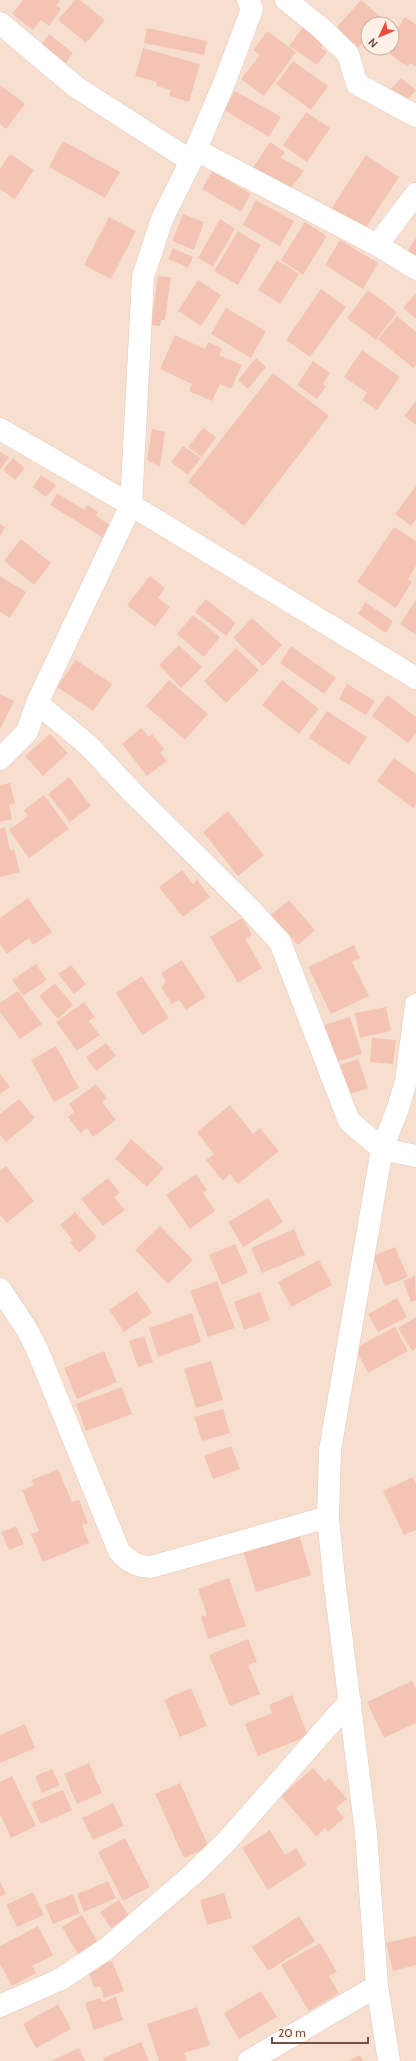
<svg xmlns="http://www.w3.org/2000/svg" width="416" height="2061" viewBox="0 0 416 2061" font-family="Cabin,sans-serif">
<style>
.residential{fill:#f7dfcf;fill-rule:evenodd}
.building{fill:#f3c4b4}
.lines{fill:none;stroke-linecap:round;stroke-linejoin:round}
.street-casing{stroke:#e3c9bd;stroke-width:23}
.secondary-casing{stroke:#e8c8b9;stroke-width:23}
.street{stroke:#fff;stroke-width:22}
.secondary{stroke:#fff;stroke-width:22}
</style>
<rect width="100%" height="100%" fill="#fdecde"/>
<path class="residential" d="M0,0H416V2061H0ZM368,24H392V48H368Z"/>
<path class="building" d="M23,0H60L56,5L61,9L49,26L41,20L33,30L12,14Z
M75,0H80L105,20L86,43L58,20Z
M361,0L387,22L385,24H368V37L358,48L336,28Z
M405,17L416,25V67L410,63L408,67L383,49L392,48V36Z
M304,26L326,41L321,48L327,52L317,65L289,46Z
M147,28L207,41L204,55L144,43Z
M267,31L296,52L264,96L241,79L260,55L253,50Z
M49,34L73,53L62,68L38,49Z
M143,48L200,64L189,102L169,96L171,90L156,86L157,82L135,76Z
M293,61L328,86L311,110L276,84Z
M401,78L416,90L406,102L391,89Z
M0,85L25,104L6,129L0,124Z
M235,91L281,117L269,137L224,110Z
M306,112L330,128L307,162L283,145Z
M63,141L120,172L105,198L49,167Z
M270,142L285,152L281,158L304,171L289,191L252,169Z
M10,154L34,170L15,199L0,189V169Z
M366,155L399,177L363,232L330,211Z
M212,171L251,194L241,212L202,189Z
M256,200L294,221L280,246L243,225Z
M183,214L204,222L194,250L172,241Z
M109,217L136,231L111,279L84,265Z
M220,219L235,229L213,267L198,258Z
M305,222L327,236L303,275L281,260Z
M238,231L261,245L238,285L214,271Z
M416,238V256L408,250Z
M340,240L378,263L363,289L325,265Z
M173,248L193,257L188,268L168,259Z
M277,260L299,274L280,304L258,290Z
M158,276L171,277L165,320H161L160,326L151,325Z
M198,280L221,295L201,326L178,311Z
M321,289L346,307L310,357L286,340Z
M368,290L397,312L376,340L347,318Z
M416,293V319L403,308Z
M226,308L266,331L251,358L211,334Z
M397,316L416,332V365L413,368L378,339Z
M175,335L205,349L208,342L222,348L219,355L242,365L231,389L220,384L212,401L189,391L192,384L160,369Z
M362,350L400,377L377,410L362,400L367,393L344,377Z
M256,358L266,367L248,389L238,380Z
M313,361L330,373L323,384L326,386L317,399L297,385Z
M273,373L329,416L244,526L188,482Z
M416,401V425L404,416Z
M203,428L216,437L202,457L188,447Z
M152,429L165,432L160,467L147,460Z
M183,446L201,458L188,475L171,462Z
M0,452L9,457L1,469L0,468Z
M13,458L25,468L15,480L3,470Z
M41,475L56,485L46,497L33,487Z
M416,486V519L411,526L395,514Z
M57,493L84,510L87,505L98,512L96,516L110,525L102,537L50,505Z
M0,524L5,527L0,536Z
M394,527L416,541V566L408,579L412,582L396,608L357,582Z
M21,539L51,563L34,585L4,561Z
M0,576L26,592L10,618L0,612Z
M150,576L165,588L158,598L170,607L155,627L127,605Z
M206,599L236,623L226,636L195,612Z
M416,600V635L400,624Z
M365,602L393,621L386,633L358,614Z
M193,615L220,637L204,657L177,634Z
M252,618L282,645L263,666L233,638Z
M179,645L202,667L181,688L159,665Z
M291,646L336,678L324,694L280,663Z
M236,648L259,670L226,703L204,681Z
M76,660L112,684L93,711L57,687Z
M169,680L208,714L185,740L146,706Z
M282,680L319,709L299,734L262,705Z
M347,684L375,701L366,715L339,699Z
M0,694L14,701L0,729Z
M387,695L416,717V733L408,743L372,716Z
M327,711L367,737L349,765L309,738Z
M141,728L149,737L152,734L164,749L160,752L167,761L147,776L122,744Z
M50,734L68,753L43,776L25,756Z
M394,758L416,774V804L413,808L377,781Z
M69,777L91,806L70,822L48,794Z
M10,783L15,803L9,805L12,819L0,822V785Z
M44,795L69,829L29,858L9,830L28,816L24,810Z
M228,811L264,855L238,876L203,832Z
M5,827L10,850L14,849L20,872L0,877V829Z
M182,870L193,884L197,880L210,897L183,917L159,887Z
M28,898L52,932L33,945L29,938L7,954L0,944V918Z
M289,900L315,930L298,945L271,915Z
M242,918L252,935L245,939L262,968L238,983L210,937Z
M354,945L360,958L352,962L369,996L331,1014L308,967Z
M182,960L206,997L186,1010L179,1000L172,1004L161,987L166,982L161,973Z
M36,964L47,980L23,996L12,980Z
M71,965L86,984L74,994L58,974Z
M142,976L169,1018L142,1035L116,993Z
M55,983L73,1005L58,1019L39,996Z
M18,991L42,1024L20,1039L0,1012V1003Z
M84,1002L95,1017L89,1021L100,1035L77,1051L56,1022Z
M386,1007L391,1031L360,1038L355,1013Z
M350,1017L362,1054L333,1063L321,1026Z
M372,1038L396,1040L393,1064L370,1062Z
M106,1043L116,1056L96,1071L86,1057Z
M56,1046L79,1088L54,1102L31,1060Z
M358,1059L368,1088L344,1096L334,1067Z
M0,1074L10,1087L0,1094Z
M96,1084L107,1098L102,1102L116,1120L93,1137L87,1128L80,1133L68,1117L74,1112L69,1104Z
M19,1099L35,1118L6,1142L0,1135V1114Z
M230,1105L253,1134L260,1128L279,1151L238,1184L230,1174L223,1181L206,1160L214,1154L197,1132Z
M131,1139L164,1168L147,1187L115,1159Z
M6,1166L34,1201L7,1223L0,1215V1171Z
M196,1174L207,1190L203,1193L215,1211L190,1229L166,1195Z
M108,1178L120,1193L114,1197L125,1210L103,1226L81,1199Z
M268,1198L283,1222L243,1247L228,1222Z
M75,1212L97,1237L79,1253L70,1242L73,1241L60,1225Z
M160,1226L193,1260L168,1284L135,1250Z
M294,1229L305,1255L262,1273L251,1248Z
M235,1244L248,1273L222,1285L209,1255Z
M395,1247L408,1277L385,1286L373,1256Z
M319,1260L332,1285L291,1307L278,1282Z
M415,1276L416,1300L411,1302L403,1281Z
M217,1281L235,1328L208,1337L190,1291Z
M137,1291L152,1313L124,1332L109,1310Z
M260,1292L270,1320L244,1330L234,1302Z
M397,1298L407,1317L378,1332L368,1314Z
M192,1313L201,1342L158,1357L149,1328Z
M416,1317V1348L412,1351L398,1328Z
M395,1327L408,1351L368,1373L355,1348Z
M144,1336L153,1362L138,1367L129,1341Z
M104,1351L117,1382L77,1399L64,1368Z
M211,1361L223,1400L196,1408L184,1369Z
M122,1387L132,1414L86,1431L76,1404Z
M223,1409L230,1433L202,1441L194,1417Z
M231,1446L240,1469L213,1479L204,1456Z
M58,1469L72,1502L79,1500L88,1523L82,1525L89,1543L43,1562L31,1534L39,1531L22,1490L34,1485L32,1480Z
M413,1477L416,1483V1530L404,1535L383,1491Z
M16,1526L24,1544L9,1550L1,1532Z
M299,1534L311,1575L256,1592L243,1551Z
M229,1578L246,1626L208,1639L201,1617L207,1615L198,1589Z
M248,1639L257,1662L248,1665L260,1694L230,1706L209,1655Z
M412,1681L416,1688V1723L384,1738L367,1702Z
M191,1688L207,1726L180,1737L164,1700Z
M292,1695L308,1736L258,1756L245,1724L272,1713L269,1705Z
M25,1724L35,1748L0,1763V1735Z
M89,1763L102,1793L77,1804L64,1774Z
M313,1768L325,1782L329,1778L347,1799L336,1808L344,1818L328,1832L325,1828L316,1836L281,1796Z
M52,1769L60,1785L42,1793L35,1776Z
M12,1776L36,1826L11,1838L0,1814V1782Z
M180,1783L209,1847L184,1858L155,1794Z
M63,1790L72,1810L41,1824L31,1803Z
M113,1803L124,1826L93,1840L82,1818Z
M270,1830L285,1855L296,1848L306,1865L268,1890L242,1848Z
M125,1838L150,1887L123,1901L98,1852Z
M108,1881L116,1898L84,1912L77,1894Z
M0,1882L6,1893L0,1897Z
M33,1892L44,1915L17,1927L6,1905Z
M224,1893L232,1918L207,1925L200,1900Z
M73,1894L80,1913L53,1924L45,1905Z
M119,1900L129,1916L111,1928L100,1912Z
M82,1915L98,1943L78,1954L62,1927Z
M299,1916L315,1941L268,1971L252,1947Z
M38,1926L53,1955L32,1966L36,1973L12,1986L0,1964V1946Z
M416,1936V1965L393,1971L386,1943Z
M320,1943L337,1972L329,1976L339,1993L309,2011L281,1965Z
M112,1961L124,1991L104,1998L100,1986L94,1988L88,1969Z
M261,1991L277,2017L239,2039L224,2013Z
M116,1997L123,2020L94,2030L85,2003L100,1998L102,2002Z
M58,2004L71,2029L36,2048L23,2024Z
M197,2007L210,2045L184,2053L187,2061H159L147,2024Z
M141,2042L149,2061H104L103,2058Z
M79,2048L85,2061H54L53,2060Z
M360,2055L363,2061H348Z"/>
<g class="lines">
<defs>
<path id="street" d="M286,0L320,27L348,54L357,84L416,116
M0,23L76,87L191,161
M196,150L377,245L416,269
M377,245L416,194
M37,703L88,745L133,793L249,908L280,942L349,1121L382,1149L416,1156
M0,759L27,732L37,703L131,505L143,277L162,219L191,161L225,81L252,9L248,0
M0,1289L26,1328L37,1349L119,1551C129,1562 136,1566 151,1567L328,1517
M0,2006L61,1979L106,1949L193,1874L225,1843L350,1701
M249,2061L377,1986
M389,2061L377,1986L366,1833L334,1578L328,1517L330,1450L382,1149L398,1108L406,1081L416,1005"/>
<path id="secondary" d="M0,429L131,505L416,678"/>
</defs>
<use href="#street" class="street-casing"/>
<use href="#secondary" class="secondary-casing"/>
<use href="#street" class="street"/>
<use href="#secondary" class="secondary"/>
</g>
<g transform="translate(380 36) rotate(226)"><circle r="19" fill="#fff1e5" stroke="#c7b0a5"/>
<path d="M0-3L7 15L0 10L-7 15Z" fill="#ed493c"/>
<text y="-6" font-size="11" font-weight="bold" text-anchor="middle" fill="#734f45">N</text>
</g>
<path d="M272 2037v6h96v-6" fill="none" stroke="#734f45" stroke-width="2"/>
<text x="278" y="2037" font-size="12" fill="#734f45" stroke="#fff1e5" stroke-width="3" paint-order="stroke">20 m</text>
</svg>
